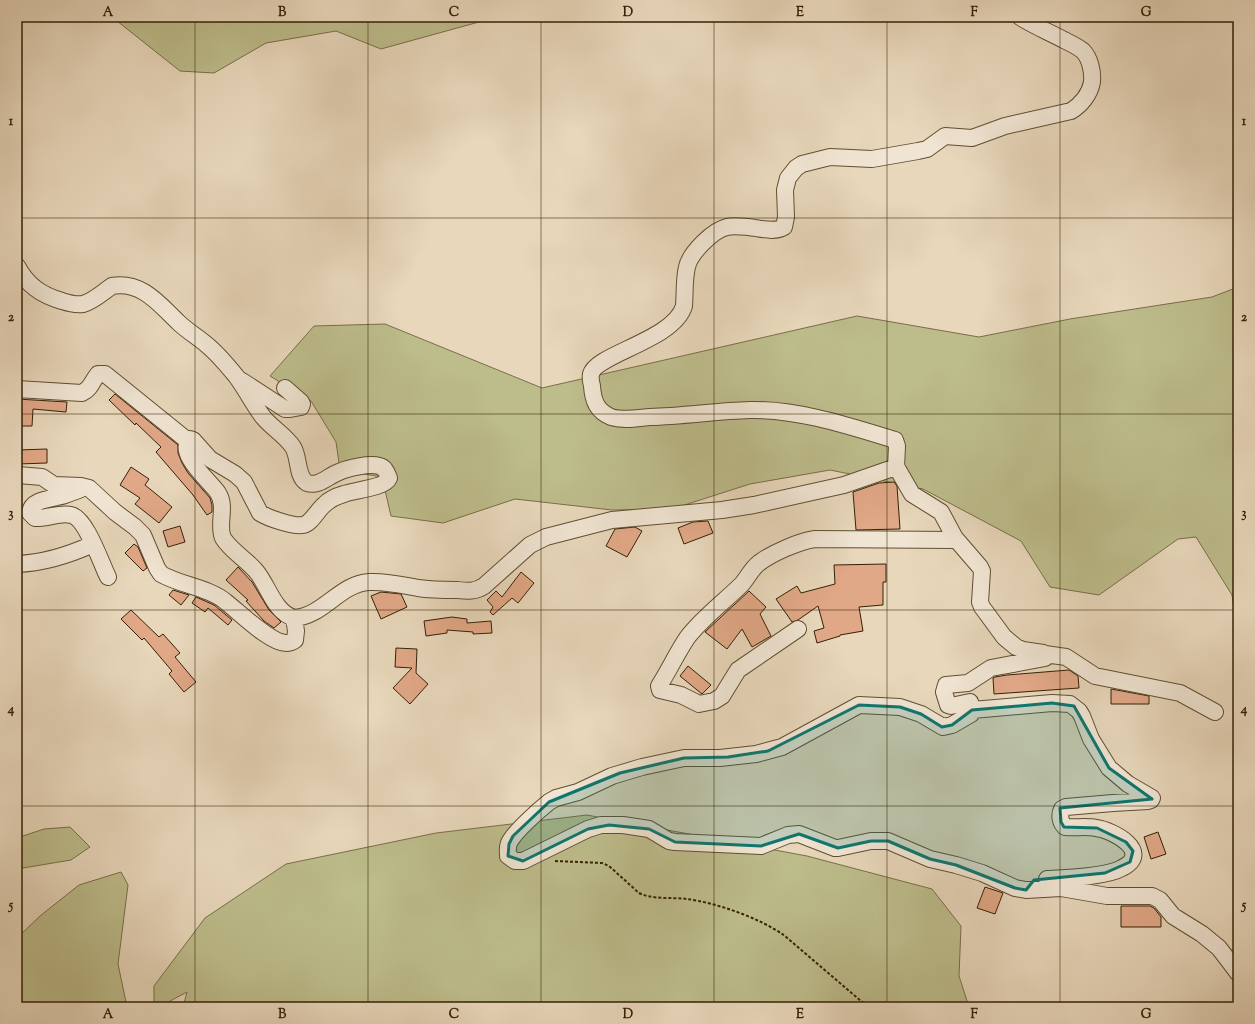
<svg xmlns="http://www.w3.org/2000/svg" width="1255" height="1024" viewBox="0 0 1255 1024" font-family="'Sorts Mill Goudy',serif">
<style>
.green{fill:#bdbc8b;stroke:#796e48}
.building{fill:#e1a887;stroke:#352005}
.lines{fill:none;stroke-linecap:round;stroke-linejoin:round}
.minor-casing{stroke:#624e32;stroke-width:18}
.path{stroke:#352005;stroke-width:2;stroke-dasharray:3 2;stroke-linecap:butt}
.minor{stroke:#f0e5d3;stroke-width:16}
.marked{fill:#0f766e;fill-opacity:0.2;stroke:#0f766e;stroke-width:3;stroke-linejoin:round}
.grid{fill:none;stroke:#352005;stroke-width:1;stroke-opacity:0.55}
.neatline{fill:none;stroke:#352005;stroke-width:1.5}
.grid-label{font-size:13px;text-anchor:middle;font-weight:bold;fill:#352005}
</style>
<rect width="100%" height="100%" fill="#e8d7bb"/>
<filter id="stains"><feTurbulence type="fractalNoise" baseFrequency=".005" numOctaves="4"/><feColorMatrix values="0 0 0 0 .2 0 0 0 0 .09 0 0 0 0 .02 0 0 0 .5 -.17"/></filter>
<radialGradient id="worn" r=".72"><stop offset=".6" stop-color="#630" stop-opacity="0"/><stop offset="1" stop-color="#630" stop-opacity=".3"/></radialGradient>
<path class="green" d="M112,17H497L381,49L336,31L266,43L214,73L180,71Z
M1238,287V682L1237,627L1232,595L1196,537L1178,539L1099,595L1050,587L1021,541L923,489L830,470L750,484L672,509L612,510L515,499L443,523L391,516L382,477L340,470L336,442L311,401L270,376L314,326L385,324L542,388L857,316L979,337L1070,319L1212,297Z
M587,815L807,856L932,889L961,926L959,976L969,1007H183L187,992L159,1007H154V986L205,918L286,864L436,833Z
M70,827L90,847L71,860L17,869V838L44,829Z
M121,872L128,885L118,964L127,1007H17V938L40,916L79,885Z"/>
<path class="building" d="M115,394L178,445V453L182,463L188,473L210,498L212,505V512L207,515L193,495L156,452L161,447L136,423L135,425L109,400Z
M17,399L67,402L66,412L33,409L32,426H17Z
M47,449V463L18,464V450Z
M131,467L149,479L145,485L172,507L159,523L135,504L140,498L120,485Z
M894,482L897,486L900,529L856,530L853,492L879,483Z
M708,521L713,533L684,544L678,528L693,522Z
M180,526L185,542L168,547L163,531Z
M635,527L642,531L627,557L606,546L615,529Z
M134,544L138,547L147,568L143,571L125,553Z
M886,564V582H883V605L859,607L863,631L840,635V636L817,643L814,631L824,628L818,606L798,620L792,622L776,599L797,586L801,593L835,584L834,565Z
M238,567L252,582L269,610L281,622L274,628L264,621L246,601L248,600L226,580Z
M521,572L534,583L518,603L512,598L493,615L490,612L493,607L487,600L496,591L502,597Z
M173,590L189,595L181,605L169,595Z
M749,591L766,607L760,614L771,636L752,647L742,629L727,649L705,632Z
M381,592L401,594L407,607L381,619L371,596Z
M196,597L214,605L232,620L228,625L208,608L205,612L192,603Z
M131,610L159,637L163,634L180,653L175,657L196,682L184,692L169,674L172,671L144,638L142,640L121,619Z
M452,617L467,619V623L491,621L492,633L473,634V632L447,630V633L426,636L424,621Z
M396,648L417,649L416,673L428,684L410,704L393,688L412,668L395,667Z
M688,666L711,685L702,694L680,676Z
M1069,670L1078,676L1079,688L994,694L993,678L995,677L1007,675Z
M1111,689L1149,696V704H1111Z
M1158,832L1166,854L1151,859L1144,837Z
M985,887L1003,893L995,914L977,908Z
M1121,906H1150L1154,908L1161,917V927H1121Z"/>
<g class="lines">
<defs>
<path id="minor" d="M17,266C27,285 41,295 62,301C68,303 76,305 83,304C94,301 103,292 112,286C142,281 159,304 178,322C187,331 198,337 207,345C218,354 227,365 236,376C246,389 253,404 263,417C272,428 285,435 293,447C300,459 296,476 307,483C319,487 328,476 339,472C348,468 370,463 379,466C385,467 387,473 389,478C385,488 354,490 344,494C337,496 330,499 325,504C318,509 312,523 303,525C294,527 268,518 260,513L244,482L235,474L210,459L193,440L190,439C176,454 210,481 218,493C227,507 217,524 223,538C231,551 246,559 256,571C268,585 274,612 294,618C324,616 339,584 369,582C385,581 402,585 418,588C431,590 444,590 457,590C467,591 475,592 484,586L530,545L546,537L612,520L722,510L754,505L844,485L893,468H897L912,494L941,512L955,538L980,567L982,571L980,602L982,607L1004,637L1016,647L1023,650L1043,653L1045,654V658L991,668L968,683L946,685L944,692L948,705L951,706L970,702L972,710L971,714L952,725L943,727L921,714L900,707L859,705L782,747L756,754L720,758H684L642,767L612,776L578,792L556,798L549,802C539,810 514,832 509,843C507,848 508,851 508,856L515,861H523L588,829L601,825H623L649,829L669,841L675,842L761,846L788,835L799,834L835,848H838L871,841H888L930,859L956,865L982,873L1015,888L1026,890L1061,888L1107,896H1152L1160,900L1173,916L1202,934L1219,948L1238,973
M242,381L285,409H290L301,407L302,404L301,402L285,388
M17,389L82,393C91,389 92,381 98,374H105L188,441
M896,467L897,446L895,440C849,426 798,409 750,410C717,411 684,416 650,417C638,418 623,421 611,417C597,411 593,401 592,386C591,382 590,378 591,374C596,354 674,340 684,306C685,293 684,279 687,267C690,253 713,230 727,227C734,225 741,227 748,227C760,228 774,233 784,227L786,217L785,190L788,178L796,168L802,164L830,157L872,159L918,151L927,149L945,136L972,138L1005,126L1071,111C1081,105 1090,94 1092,82C1093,72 1090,58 1083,51C1077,46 1070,43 1064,40C1049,32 1034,26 1020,17
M18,475L42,477L54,485L81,486L89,488L115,512L135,527L143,535L157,568L161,574C180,585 210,588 226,602C239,612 270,643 286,643C290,643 292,642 295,640L296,631L294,618
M81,489C76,491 71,493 65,495C54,499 31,498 30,513L35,518C47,519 60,512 71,515C86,518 101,563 108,577
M17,564C43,563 69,555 93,544
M798,629L738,670L722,696L714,701L699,704L681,695L660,690L659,686C669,670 677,653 687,638C701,619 725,601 742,584C748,577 752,568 759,563C772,553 800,541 815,539L957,540
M1045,654L1066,657L1095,676L1180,693L1215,712
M972,710L1052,703L1070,704L1079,711L1082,716L1091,739L1109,768L1128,784L1152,798L1151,800L1148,801L1113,803L1066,807L1062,809C1059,815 1060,822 1065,827C1075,828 1086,826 1096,828C1113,830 1153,852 1122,868C1106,877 1066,878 1047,879"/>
</defs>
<use href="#minor" class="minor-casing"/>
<path class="path" d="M555,861L602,863L609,866L639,893C653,900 672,897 687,899C717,903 760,918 785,936L861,1001L870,1007"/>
<use href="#minor" class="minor"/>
</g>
<path class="marked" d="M1052,703L1074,706L1109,768L1152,799L1060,808L1061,822L1064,827L1097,828L1126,842L1133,851L1130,862L1105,873L1034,880L1026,890L1015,888L956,865L930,859L888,841H871L838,848L799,834L761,846L675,842L649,829L609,825L588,829L523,861L508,856L509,844L513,836L549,802L620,773L684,758L728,757L768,751L859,705L900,707L921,714L942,727L952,725L972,710Z"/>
<path class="grid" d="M195,17V1007M368,17V1007M541,17V1007M714,17V1007M887,17V1007M1060,17V1007M17,218H1238M17,414H1238M17,610H1238M17,806H1238"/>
<rect width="1255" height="1024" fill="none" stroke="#e8d7bb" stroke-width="44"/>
<rect x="22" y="22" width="1211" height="980" class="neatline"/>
<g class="grid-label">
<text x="108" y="16">A</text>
<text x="282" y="16">B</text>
<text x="454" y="16">C</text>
<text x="628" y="16">D</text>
<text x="800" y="16">E</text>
<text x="974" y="16">F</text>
<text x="1146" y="16">G</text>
<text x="11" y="125">1</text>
<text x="1244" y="125">1</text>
<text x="11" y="321">2</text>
<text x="1244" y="321">2</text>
<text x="11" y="517">3</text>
<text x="1244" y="517">3</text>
<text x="11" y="713">4</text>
<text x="1244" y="713">4</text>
<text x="11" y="909">5</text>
<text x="1244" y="909">5</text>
<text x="108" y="1018">A</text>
<text x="282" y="1018">B</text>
<text x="454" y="1018">C</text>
<text x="628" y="1018">D</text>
<text x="800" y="1018">E</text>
<text x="974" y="1018">F</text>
<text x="1146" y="1018">G</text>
</g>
<rect width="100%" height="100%" filter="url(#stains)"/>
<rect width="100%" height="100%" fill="url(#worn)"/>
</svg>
